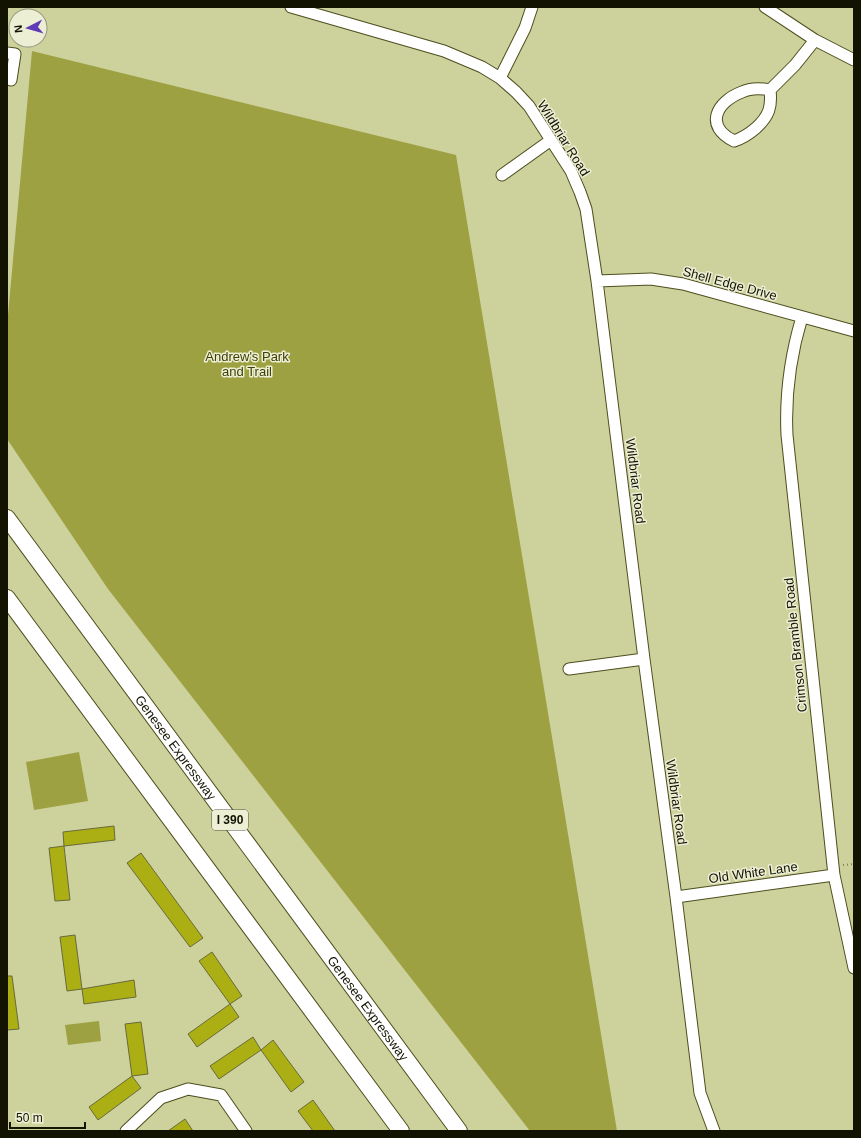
<svg xmlns="http://www.w3.org/2000/svg" width="861" height="1138" viewBox="0 0 861 1138" font-family="Helvetica,sans-serif">
<style>
.green{fill:#9ea142}
.building{fill:#abaf14;stroke:#686a3a}
.lines{fill:none;stroke-linecap:round;stroke-linejoin:round}
.minor-casing{stroke:#4d4e1e;stroke-width:13}
.highway-casing{stroke:#4d4e1e;stroke-width:18}
.path{stroke:#81835d;stroke-width:2;stroke-dasharray:1 3;stroke-linecap:butt}
.minor{stroke:#fff;stroke-width:11}
.highway{stroke:#fff;stroke-width:16}
.labels{text-anchor:middle;stroke-width:3;stroke-linejoin:round;paint-order:stroke}
.shield{fill:#edefd5;stroke:#545541;stroke-width:1}
.shield-label{font-size:12px;font-weight:bold;fill:#131302}
.street-label{font-size:13px;fill:#131302;stroke:#edefd5}
.park-label{font-size:13px;fill:#3c3e04;stroke:#edefd5}
</style>
<rect width="100%" height="100%" fill="#cdd19c"/>
<path class="green" d="M32,51L456,155L617,1131H530L108,589L7,439V326Z
M79,752L88,801L34,810L26,762Z
M99,1021L101,1041L68,1045L65,1025Z"/>
<path class="building" d="M114,826L115,840L64,846L63,832Z
M64,846L70,900L55,901L49,848Z
M141,853L203,938L190,947L127,863Z
M75,935L82,989L67,991L60,937Z
M212,952L242,996L230,1004L199,961Z
M7,976H12L19,1029L7,1030Z
M134,980L136,997L84,1004L82,989Z
M230,1004L239,1017L197,1047L188,1034Z
M141,1022L148,1074L132,1076L125,1024Z
M253,1037L261,1050L219,1079L210,1066Z
M273,1040L304,1082L291,1092L261,1050Z
M132,1076L141,1088L98,1120L89,1107Z
M313,1100L335,1131H313L298,1111Z
M185,1119L193,1131H168Z"/>
<g class="lines">
<defs>
<path id="minor" d="M291,7L444,51L482,67L500,78L516,92L529,106L571,171L580,192L586,209L597,281L644,659L676,897L700,1093L714,1131
M765,7L815,40L854,60
M7,53L15,54L11,80L7,79
M500,78L525,28L532,7
M770,90C772,107 769,116 756,128C749,134 743,138 734,141C704,126 716,102 742,92C750,88 760,88 770,90L795,65L815,40
M502,175L551,140
M597,281L651,279L683,284L854,331
M802,317C790,357 785,394 787,435L834,875L854,968
M569,669L644,659
M676,897L834,875
M126,1131L161,1098L188,1089L221,1095L246,1131"/>
<g id="highway">
<path id="s1" d="M7,518L459,1131"/>
<path d="M7,598L401,1131"/>
</g>
</defs>
<use href="#minor" class="minor-casing"/>
<use href="#highway" class="highway-casing"/>
<path class="path" d="M843,865L854,864"/>
<use href="#minor" class="minor"/>
<use href="#highway" class="highway"/>
</g>
<g class="labels">
<rect class="shield" x="212" y="810" width="36" height="20" rx="3"/>
<g class="shield-label">
<text x="230" y="824">I 390</text>
</g>
<g class="street-label">
<text transform="translate(564 138) rotate(58)" y="5">Wildbriar Road</text>
<text transform="translate(730 283) rotate(15)" y="5">Shell Edge Drive</text>
<text transform="translate(636 481) rotate(83)" y="5">Wildbriar Road</text>
<text transform="translate(795 645) rotate(-96)" y="5">Crimson Bramble Road</text>
<text dy="5" stroke="none"><textPath href="#s1" startOffset="285">Genesee Expressway</textPath></text>
<text transform="translate(677 802) rotate(82)" y="5">Wildbriar Road</text>
<text transform="translate(753 872) rotate(-8)" y="5">Old White Lane</text>
<text dy="5" stroke="none"><textPath href="#s1" startOffset="609">Genesee Expressway</textPath></text>
</g>
<g class="park-label">
<text x="247" y="361">Andrew's Park<tspan x="247" dy="15">and Trail</tspan></text>
</g>
</g>
<rect width="861" height="1138" fill="none" stroke="#131302" stroke-width="16"/>
<g transform="translate(28 28) rotate(264)"><circle r="19" fill="#edefd5" stroke="#969781"/>
<path d="M0-3L7 15L0 10L-7 15Z" fill="#5f3cb5"/>
<text y="-6" font-size="11" font-weight="bold" text-anchor="middle" fill="#131302">N</text>
</g>
<path d="M10 1122v6h75v-6" fill="none" stroke="#131302" stroke-width="2"/>
<text x="16" y="1122" font-size="12" fill="#131302" stroke="#edefd5" stroke-width="3" paint-order="stroke">50 m</text>
</svg>
